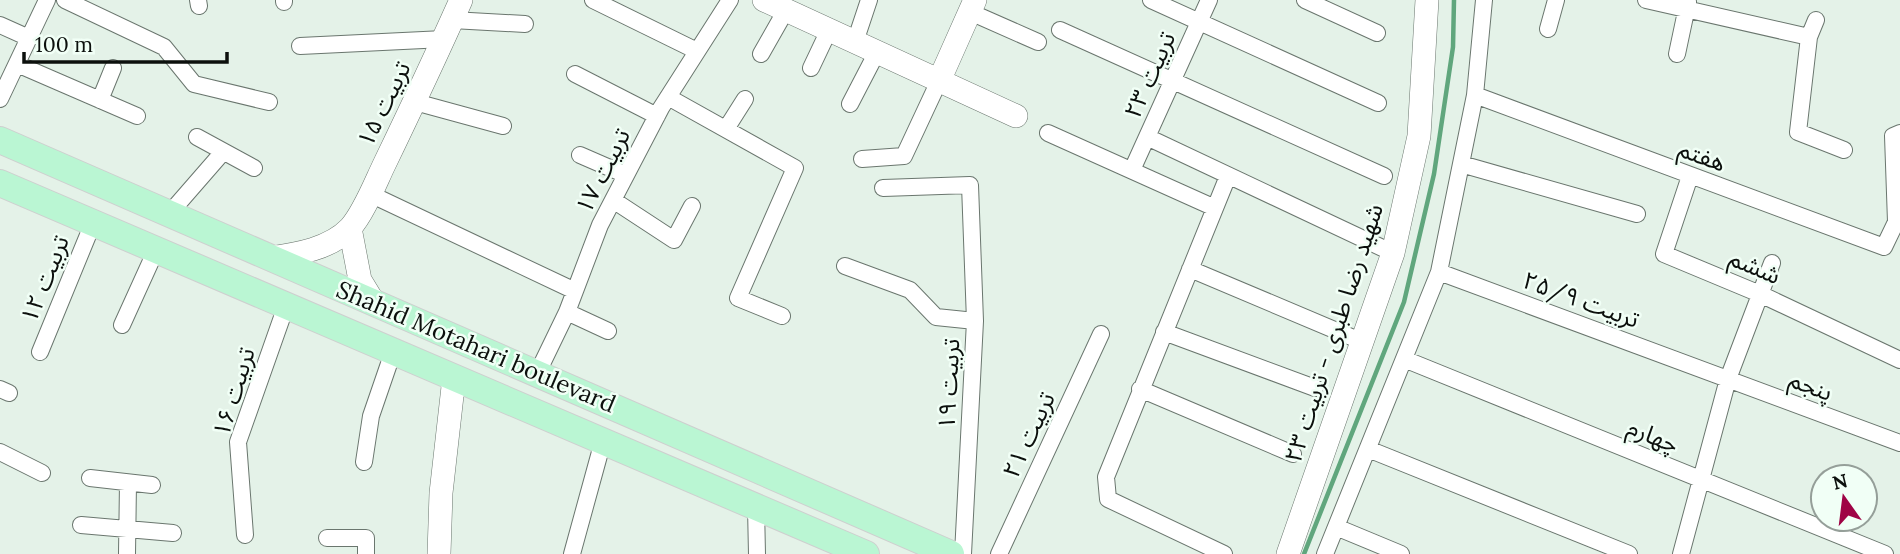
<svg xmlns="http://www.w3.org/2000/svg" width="1900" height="554" viewBox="0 0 1900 554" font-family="Lora,'Noto Sans Arabic',serif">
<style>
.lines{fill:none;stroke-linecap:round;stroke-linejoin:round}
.stream{stroke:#60a67d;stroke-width:4.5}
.street-casing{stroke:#6a766e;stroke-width:18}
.secondary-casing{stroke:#6a766e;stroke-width:24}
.primary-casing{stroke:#cecfcf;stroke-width:28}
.street{stroke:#fff;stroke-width:16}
.secondary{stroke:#fff;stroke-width:23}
.primary{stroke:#baf6d3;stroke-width:26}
.labels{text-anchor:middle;stroke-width:5;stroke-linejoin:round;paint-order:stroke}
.street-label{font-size:24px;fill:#0c100d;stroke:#f1fff6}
</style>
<rect width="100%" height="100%" fill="#e4f2e8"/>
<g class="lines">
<path class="stream" d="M1304,554L1404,302L1434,174L1453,47L1454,0"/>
<defs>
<path id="street" d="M65,0L164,47L194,84L269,102
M198,0L199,6
M284,0V2
M593,0L697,51
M1151,0L1378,103
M1305,0L1377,33
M1646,0L1809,37
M970,12L1038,42
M452,20L525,24
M1816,20L1809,37L1798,132L1844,150
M0,25L29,38
M1548,29L1556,0
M1060,30L1384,176
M855,42L869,0
M300,46L444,39
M761,54L786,10
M1677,54L1688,2
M17,64L137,116
M811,68L829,30
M575,74L657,116
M1475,95L1884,247L1896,222L1900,223
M668,97L795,168L738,298L782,316
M0,99L47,0
M100,100L113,68
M415,102L503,126
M850,104L877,52
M726,129L745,99
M1048,133L1215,208
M197,137L254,168
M1147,137L1393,253
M580,155L626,175
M862,159L904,156L939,81
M1461,164L1637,214
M1132,170L1209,0
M1690,176L1664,254L1760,294L1900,360
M883,188L970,185L975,321
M370,194L575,291
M613,200L674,240L692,206
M169,214L223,152
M1896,222L1893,136L1900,133
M845,266L910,290L936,317L975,321L963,554
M1190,269L1363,342
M1439,272L1900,443
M567,312L608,331
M122,325L156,250
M1164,332L1315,388
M40,352L93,223
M1404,359L1885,554
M537,374L567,312L600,225L613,200L661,108L730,0
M0,389L9,393
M1140,389L1293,454
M1368,449L1629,554
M0,452L42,473
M364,462L371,416L393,352
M90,478L152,485
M756,507L757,554
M81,525L173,533
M1336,527L1401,554
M245,535L238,442L286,306
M327,538H366V554
M127,554L128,483
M572,554L603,441
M999,554L1101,334
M1224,554L1108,499L1106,477L1228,176
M1325,554L1439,272L1475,95L1484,0
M1681,554L1728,379L1772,263"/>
<path id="secondary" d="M764,0L1016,116
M939,81L975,0
M350,228L360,280L374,303
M270,258C297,254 330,249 350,228C363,214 375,184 383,167C410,111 436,56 461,0
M439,554L441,493L454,378
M1288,554L1393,253L1419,136L1427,0"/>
<path id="primary" d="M0,140L951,554
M0,183L866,554"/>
</defs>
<use href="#street" class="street-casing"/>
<use href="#secondary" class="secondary-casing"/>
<use href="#primary" class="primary-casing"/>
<use href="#street" class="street"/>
<use href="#secondary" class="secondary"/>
<use href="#primary" class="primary"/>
</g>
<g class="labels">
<g class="street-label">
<text transform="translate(1150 75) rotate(-66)" y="8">تربیت ۲۳</text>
<text transform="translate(384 104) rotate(-64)" y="8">تربیت ۱۵</text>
<text transform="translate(1702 156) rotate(20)" y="8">هفتم</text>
<text transform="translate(603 171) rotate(-63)" y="8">تربیت ۱۷</text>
<text transform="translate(1755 267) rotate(23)" y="8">ششم</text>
<text transform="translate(45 279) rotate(-68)" y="8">تربیت ۱۲</text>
<text transform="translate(1581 300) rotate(20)" y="8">تربیت ۲۵/۹</text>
<text transform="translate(1334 333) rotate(-72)" y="8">شهید رضا طبری - تربیت ۲۳</text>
<text transform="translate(476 347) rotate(23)" y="8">Shahid Motahari boulevard</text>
<text transform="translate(949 384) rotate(-87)" y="8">تربیت ۱۹</text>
<text transform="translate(1811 386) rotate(21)" y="8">پنجم</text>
<text transform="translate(234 392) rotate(-73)" y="8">تربیت ۱۶</text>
<text transform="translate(1029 435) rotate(-65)" y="8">تربیت ۲۱</text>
<text transform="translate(1653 436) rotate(22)" y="8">چهارم</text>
</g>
</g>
<g transform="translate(1844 498) rotate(346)"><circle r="33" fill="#f1fff6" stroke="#959f99" stroke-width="2"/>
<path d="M0-5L12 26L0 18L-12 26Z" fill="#9f0345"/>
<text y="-10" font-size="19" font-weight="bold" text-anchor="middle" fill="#0c100d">N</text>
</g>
<path d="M24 52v10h203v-10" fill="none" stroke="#0c100d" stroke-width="3.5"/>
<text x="35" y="52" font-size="21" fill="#0c100d" stroke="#f1fff6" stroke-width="5" paint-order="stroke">100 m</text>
</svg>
